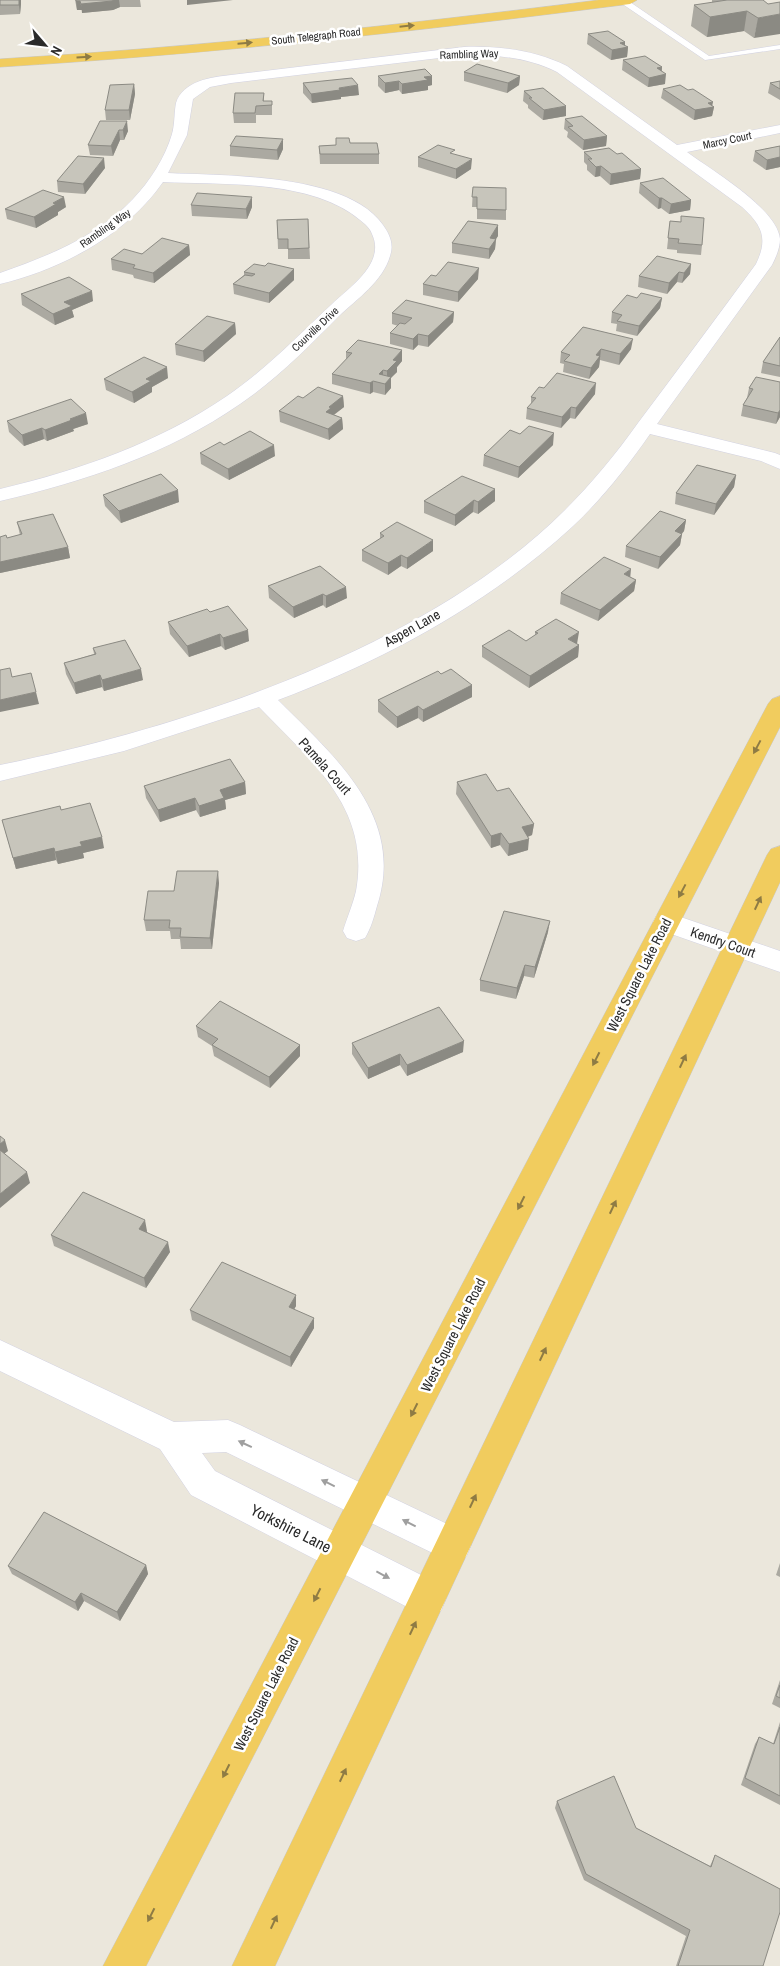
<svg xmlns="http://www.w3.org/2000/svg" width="780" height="1966" viewBox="0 0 780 1966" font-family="'Archivo Narrow',sans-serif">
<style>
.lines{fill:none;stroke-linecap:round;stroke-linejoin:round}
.service-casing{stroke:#d2d2e2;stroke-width:1}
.minor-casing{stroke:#d2d2e2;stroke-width:1}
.trunk-casing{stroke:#c8c8c8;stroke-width:1}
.service{fill:#fff;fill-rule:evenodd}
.minor{fill:#fff;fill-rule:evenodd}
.trunk{fill:#f1cc5e;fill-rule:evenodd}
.wall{fill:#aba9a1}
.shaded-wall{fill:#8b8a83}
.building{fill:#c7c5bb;stroke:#8b8a83}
.oneway{fill:#8e7b44}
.oneway2{fill:#9f9f9f}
.labels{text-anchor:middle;stroke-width:5;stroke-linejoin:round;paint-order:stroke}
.far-street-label{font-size:11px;fill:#2a2a2a;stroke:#fff}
.street-label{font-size:14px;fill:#2a2a2a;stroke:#fff}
.near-street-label{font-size:16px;fill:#2a2a2a;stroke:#fff}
</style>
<rect width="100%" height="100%" fill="#ebe7dc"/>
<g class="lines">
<defs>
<path id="service" d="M621,0H627L709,56L780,45V49L705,60L621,3Z"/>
<path id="minor" d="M464,47C500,46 534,50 567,66L677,145L780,125V133L687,152C711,170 777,208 780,239C780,248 776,257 772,265L657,424L775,453L780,455V469L761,461L650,434C627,467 602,499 572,527C488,604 385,660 278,700C335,757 406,817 377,906C374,917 371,928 365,938L356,941L347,938L343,931C347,918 353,904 356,891C371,808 311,761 259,707L124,751L0,781V765C187,727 428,647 565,510C592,483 616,454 638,423C677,371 717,317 756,264C768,239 763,226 742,207L557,72C527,57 497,55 464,55L231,83L210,87L193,99L187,135L168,173C226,176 347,173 383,225C390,235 394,244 390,256C383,281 357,299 339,316C308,347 277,379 240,404C168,454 85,481 0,501V489C80,470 158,443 227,396C265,370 298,336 332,304C350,287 386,263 372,234C370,228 365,224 360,220C311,179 223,185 163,182C126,235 62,269 0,284V273C48,256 97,237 133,199C150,181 165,158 172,134C175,124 174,113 176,103C183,81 211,77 231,75Z
M666,912L780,951V972L657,929L653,922L657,915Z
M0,1340L174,1422L228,1420L240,1425L466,1533L471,1545L466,1557L453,1563L226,1452L202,1453L215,1471L441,1585L446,1598L441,1611L428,1616L415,1611L191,1495L160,1449L0,1371Z"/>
<path id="trunk" d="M599,0H637L630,4C420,31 211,54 0,67V59C201,47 400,25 599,0Z
M780,696V727L146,1966H103L768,704L772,699Z
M780,846V882L275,1966H232L767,855L771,849Z"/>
</defs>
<use href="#service" class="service-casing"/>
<use href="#minor" class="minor-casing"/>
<use href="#trunk" class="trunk-casing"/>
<use href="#service" class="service"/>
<use href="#minor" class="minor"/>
<use href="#trunk" class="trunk"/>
</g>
<path class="wall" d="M0,0H21V4L20,14L0,15Z
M75,0H140L141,7H120L113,10L82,13V10H77Z
M712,0H763L754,38L744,31L707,37L691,26L694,5L712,3Z
M588,34L625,42V46L628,47L627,57L611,60L587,44Z
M623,60L662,67V71L665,84L648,87L622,70Z
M464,72L520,76L519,85L507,93L464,81Z
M378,76L432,85L428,86V90L402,94L399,90L385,93L378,86Z
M780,81V100L768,93L770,83Z
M303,83L359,95L341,97V99L312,103L303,93Z
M134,84L135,94L130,120H106L105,110Z
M663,89L712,106L714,107L712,116L694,120L661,98Z
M524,91L566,116L543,120L528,108V105L523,101Z
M264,93V101H272V115H256V123H234L233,113Z
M565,119L607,136L606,146L583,150L567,137L568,132L564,129Z
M100,121L128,131L124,140H120L113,156L90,155L88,145Z
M350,143L379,154V164H320L319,146L336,145Z
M230,146L283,149L278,160L230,156Z
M780,146V167L766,170L753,161L755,151Z
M584,152L617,154L641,169L640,179L610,185L600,176L595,177L587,170V165L584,162Z
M418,157L471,169L456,179L418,167Z
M105,168L85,194L58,192L57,181Z
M640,183L691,200L690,210L669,214L661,208L658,209L639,193Z
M473,187L506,210V220L477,219V207H472Z
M191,205L252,207L247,219L192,216Z
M66,207L58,212V215L36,228L7,219L5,209Z
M308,219L310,259H288V249H278L277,220Z
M670,221L680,222L702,245L701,255L677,253V250L667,249Z
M498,236L496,239L495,249L489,259L452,253V243Z
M189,245L190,255L154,283L134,278L133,275L112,270L111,259Z
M691,264L690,274L682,283L677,282L667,294L638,287L639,276Z
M244,272L294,280L269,303L234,294L233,284L244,275Z
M436,276L478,279L458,302L423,295V284Z
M21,294L93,301L72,310L74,317L55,325L22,305Z
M637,298H662L660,308L637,336L616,331L617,324L611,323L612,312Z
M454,312L453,322L428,347L418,345L413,350L390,344V333L398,326L392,324V313Z
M235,323L236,334L204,362L176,355L175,344Z
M583,327L631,349L619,365L600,360L599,367L589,379L563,372L564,364L560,363L561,352Z
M780,337V377L761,373L763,362Z
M346,352L402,361L397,367V372L391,377V388L385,395L373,392L370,394L332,384V374L346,360Z
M756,377L780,417L776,424L741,416L743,405L747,398L749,388Z
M168,378L152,387V392L134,403L106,390L104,379Z
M544,388L595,394L575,419L570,418L561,428L526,419L527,408L531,404V397Z
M343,396L344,407L334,415L342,418L343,429L329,440L280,422L279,411L303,398Z
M7,421L88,424L73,429L74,431L47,441L44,439L24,446L9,432Z
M224,445L275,456L229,480L201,464L200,453Z
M553,445L518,478L483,466L484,455Z
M736,475L734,487L714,515L675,504L676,493Z
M495,489V501L478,514L473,512L455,526L424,513V501Z
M103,495L179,502L121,523L105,506Z
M686,520L684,531L682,534L680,545L658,569L625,557L626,546Z
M17,522L68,547L70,558L0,573V537L7,538L20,535Z
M380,533L433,551L407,569L401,566L388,575L362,561V550L380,539Z
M320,566L347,598L326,608L323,605L294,618L269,598L268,586Z
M630,577L636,580L634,591L598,621L560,604L561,593Z
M210,612L249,641L225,650L221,646L189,657L170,634L168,622Z
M535,632L577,644L579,645L578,657L529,688L482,657V646L526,641L535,636Z
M93,648L143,680L104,691L102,687L76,694L66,674L64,663L94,654Z
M441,674L472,685V697L423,722L418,718L397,728L378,712V700Z
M245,782L246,794L225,800L226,809L200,817L196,810L160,822L146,798L144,786Z
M457,782L497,791L534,824L532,835L528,837V850L508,856L500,845L491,848L456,794Z
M61,810L104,848L83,853L84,858L58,864L56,860L16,869L2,820Z
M219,883L212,949H181L180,939H171L170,931H146L144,920L174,891Z
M548,932L534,978L524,976L516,999L480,991V980Z
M196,1026L300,1045V1056L270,1088L214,1056L212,1046L198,1037Z
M352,1043L463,1052L407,1076L400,1065L368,1079L352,1054Z
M147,1231V1232L170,1252L146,1288L54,1246L51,1235Z
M296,1306L294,1309L314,1328L291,1367L192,1320L190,1310Z
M780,1563V1577L776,1575Z
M146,1565L148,1574L120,1621L84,1601L78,1611L12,1574L8,1566Z
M780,1680V1708L772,1704Z
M780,1722V1805L741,1785L755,1744L759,1737L773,1744Z
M557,1801L636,1828L710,1866L715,1855L763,1966H676L686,1936L584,1880L555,1808Z"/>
<path class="shaded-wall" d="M19,0H21V4L20,14L19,5Z
M114,0H119L120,7L113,10L82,13L81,4Z
M187,0H233L187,5Z
M76,1H80L82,10H77Z
M747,11L744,31L707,37L710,17Z
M780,14V34L754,38L758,18Z
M625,42V48L628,47L627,57L611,60L612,50L620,43Z
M662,67L661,75L666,74L665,84L648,87L649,78L657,68Z
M432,76V85L428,86V90L402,94V84L424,77Z
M520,76L519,85L507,93L508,83Z
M399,81V90L385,93V83Z
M134,84L135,94L130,120L129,110Z
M358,85L359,95L341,97V99L312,103L311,94L339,88Z
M713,102L712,107H714L712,116L694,120L695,110L708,103Z
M566,106V116L543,120L544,110Z
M127,121L128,131L124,140L123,130Z
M119,130L120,140L113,156L111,146Z
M607,136L606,146L583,150L584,140Z
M283,139V149L278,160L277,150Z
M780,157V167L766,170L767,160Z
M104,158L105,168L85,194L83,184Z
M472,159L471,169L456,179V169Z
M601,166L600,176L595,177L596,167Z
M641,169L640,179L610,185L611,174Z
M64,197L66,207L58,212V215L36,228L34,217L53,203Z
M252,197V207L247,219L246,209Z
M659,198H662L661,208L658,209Z
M691,200L690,210L669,214L671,204Z
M498,225V236L490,248V238Z
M496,239L495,249L489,259V249Z
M189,245L190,255L154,283L153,273Z
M691,264L690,274L682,283L684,273Z
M479,268L478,279L458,302V292Z
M294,269V280L269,303V293Z
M679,272L677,282L667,294L669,283Z
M92,291L93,301L72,310L74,317L55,325L53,314L64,302Z
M662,298L660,308L637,336L639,326Z
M454,312L453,322L428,347V336Z
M235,323L236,334L204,362L203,351Z
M418,334V345L413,350V339Z
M633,339L631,349L619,365L620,354Z
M601,349L599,367L589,379L591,368L596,355Z
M402,350V361L397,367V372L387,382V371L393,360Z
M167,367L168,378L152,387V392L134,403L132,392L146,379Z
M383,370V381L379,374Z
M391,377V388L385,395V384Z
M373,381V392L370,394V383Z
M596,383L595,394L575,419L576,408Z
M343,396L344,407L332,416L326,412L329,407Z
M571,407L570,418L561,428L562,417Z
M780,410V417L776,424L778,413Z
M86,413L88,424L73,429L74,431L47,441L45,430L70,419Z
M342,418L343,429L329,440L328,429Z
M42,428L44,439L24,446L22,435Z
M554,433L553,445L518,478L519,467Z
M274,445L275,456L229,480L228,469Z
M736,475L734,487L714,515L716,504Z
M495,489V501L478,514V502Z
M178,490L179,502L121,523L119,511Z
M474,500L473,512L455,526V515Z
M686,520L684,531L674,542L682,534L680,545L658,569L660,557L675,531Z
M433,540V551L407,569V558Z
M68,547L70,558L0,573V562Z
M401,555V566L388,575V563Z
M631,569L630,580L624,574Z
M636,580L634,591L598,621L600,610Z
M346,587L347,598L326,608V596Z
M323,594V605L294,618L293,607Z
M248,630L249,641L225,650L223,638Z
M579,632L577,644L568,639Z
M220,634L221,646L189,657L187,646Z
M579,645L578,657L529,688L530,676Z
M141,669L143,680L104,691L102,680Z
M100,675L102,687L76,694L74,683Z
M472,685V697L423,722V710Z
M36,692L39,704L0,712V700Z
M418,706V718L397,728V717Z
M245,782L246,794L225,800L226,809L200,817L199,806L220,790Z
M195,798L196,810L160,822L158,810Z
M534,824L532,835L521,839L522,827Z
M501,833L500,845L491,848V836Z
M102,837L104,848L83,853L84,858L58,864L55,852L80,842Z
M529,839L528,850L508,856L509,844Z
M54,848L56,860L16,869L13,858Z
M218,871L219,883L212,949L210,938Z
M550,921L548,932L534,978L535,967Z
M525,965L524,976L516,999L517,988Z
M464,1041L463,1052L407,1076V1065Z
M300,1045V1056L270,1088L269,1077Z
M400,1054V1065L368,1079V1068Z
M5,1140L8,1151L0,1157V1144Z
M27,1172L30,1183L0,1208V1194Z
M145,1220L147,1231L142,1240L139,1229Z
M168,1242L170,1252L146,1288L144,1278Z
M296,1295V1306L290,1317L289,1307Z
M314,1318V1328L291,1367L290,1357Z
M146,1565L148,1574L120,1621L117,1612Z
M81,1593L84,1601L78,1611L75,1602Z"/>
<path class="building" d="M0,0H19V5H0Z
M76,0H114L112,1L81,4L80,1H76Z
M727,0H763L768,4L780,2V14L758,18L747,11L710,17L694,5Z
M608,31L625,42L620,43L628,47L612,50L588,34Z
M645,56L662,67L657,68L666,74L649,78L623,60Z
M477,64L520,76L508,83L464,72Z
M425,69L432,76L424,77L428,80L402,84L399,81L385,83L378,76Z
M352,78L358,85L339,88L340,90L311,94L303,83Z
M780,81V89L770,83Z
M134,84L129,110H105L110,85Z
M680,85L688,90L693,89L713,102L708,103L714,107L695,110L663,89Z
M543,88L566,106L544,110L529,98H532L524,91Z
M235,93H264L263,101H272V105L256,106L255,113H233Z
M582,116L607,136L584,140L568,127L573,126L565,119Z
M100,121H127L123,130H119L111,146L88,145Z
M236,136L283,139L277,150L230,146Z
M336,138H349L350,143H377L379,154H320L319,146L336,145Z
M438,145L455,150L450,153L472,159L456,169L418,157Z
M780,146V157L767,160L755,151Z
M609,148L617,154L622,153L641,169L611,174L601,166L596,167L588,159H592L584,152Z
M78,156L104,158L83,184L57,181Z
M663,178L691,200L671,204L662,198H659L640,183Z
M473,187L506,188V210L477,209V197H472Z
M43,190L64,197L53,203L56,204L34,217L5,209Z
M197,193L252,197L246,209L191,205Z
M681,216L704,218L702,245L678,243L679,239L668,238L670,221L681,222Z
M308,219L309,248L288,249V239H278L277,220Z
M468,221L498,225L490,238L496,239L489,249L452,243Z
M162,238L189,245L153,273L133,268L135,265L111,259L124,249L142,254Z
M657,256L691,264L684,273L679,272L669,283L639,276Z
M448,262L479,268L458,292L423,284L431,275L436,276Z
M268,263L294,269L269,293L233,284L245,275L252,276L255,274L244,272L254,264L265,266Z
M69,277L92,291L64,302L72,306L53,314L21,294Z
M641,293L662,298L639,326L617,321L622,315L612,312L627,295L637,298Z
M406,300L454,312L428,336L418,334L413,339L390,333L400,323L405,324L412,318L392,313Z
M207,316L235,323L203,351L175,344Z
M583,327L633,339L620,354L601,349L596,355L600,356L591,368L564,361L570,355L561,352Z
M780,337V366L763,362Z
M358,340L402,350L393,360L397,361L387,371L383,370L379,374L391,377L385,384L373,381L370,383L332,374L352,353L346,352Z
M144,357L167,367L146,379L151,381L132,392L104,379Z
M557,373L596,383L576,408L571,407L562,417L527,408L536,398L531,397L539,387L544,388Z
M756,377L780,382V410L778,413L743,405L753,389L749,388Z
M318,387L343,396L329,407L331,408L326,412L342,418L328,429L279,411L298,396L303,398Z
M71,399L86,413L70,419L72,420L45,430L42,428L22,435L7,421Z
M529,426L554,433L519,467L484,455L510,430L520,434Z
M250,431L274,445L228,469L200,453L220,442L224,445Z
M697,465L736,475L716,504L676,493Z
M161,474L178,490L119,511L103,495Z
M462,476L495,489L478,502L474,500L455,515L424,501Z
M660,511L686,520L675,531L682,534L660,557L626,546Z
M53,514L68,547L0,562V537L6,535L7,538L22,534L17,522Z
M397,522L433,540L407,558L401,555L388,563L362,550L384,536L380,533Z
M604,557L631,569L624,574L636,580L600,610L561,593Z
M320,566L346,587L326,596L323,594L293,607L268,586Z
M228,606L248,630L223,638L220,634L187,646L168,622L207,609L210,612Z
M556,619L579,632L568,639L579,645L530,676L482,646L509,630L526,641L538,633L535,632Z
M125,640L141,669L102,680L100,675L74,683L64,663L96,654L93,648Z
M10,668L12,677L31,673L36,692L0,700V670Z
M451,669L472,685L423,710L418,706L397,717L378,700L438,671L441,674Z
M230,759L245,782L220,790L224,798L199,806L195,798L158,810L144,786Z
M486,774L497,791L509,788L534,824L522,827L529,839L509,844L501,833L491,836L457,782Z
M90,803L102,837L80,842L82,846L55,852L54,848L13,858L2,820L60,806L61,810Z
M177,871H218L210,938L180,937L181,928H169L170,920H144L148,891H174Z
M504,911L550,921L535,967L525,965L517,988L480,980Z
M220,1001L300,1045L269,1077L212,1045L218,1039L196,1026Z
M439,1007L464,1041L407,1065L400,1054L368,1068L352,1043Z
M0,1136L5,1140L0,1144Z
M0,1150L27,1172L0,1194Z
M83,1192L145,1220L139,1229L168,1242L144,1278L51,1235Z
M222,1262L296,1295L289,1307L314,1318L290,1357L190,1310Z
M44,1512L146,1565L117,1612L81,1593L75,1602L8,1566Z
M780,1685V1698L776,1696Z
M780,1727V1796L745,1778L759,1737L774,1744Z
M614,1776L636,1828L711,1867L715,1855L780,1889V1912L763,1966H678L690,1930L586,1874L557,1801Z"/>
<defs><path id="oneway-solid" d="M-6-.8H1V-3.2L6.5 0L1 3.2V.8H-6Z" transform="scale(1.25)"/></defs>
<g class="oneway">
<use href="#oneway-solid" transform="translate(407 26) rotate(-6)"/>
<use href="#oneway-solid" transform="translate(245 43) rotate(-5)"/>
<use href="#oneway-solid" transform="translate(84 57) rotate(-4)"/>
<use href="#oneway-solid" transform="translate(757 747) rotate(118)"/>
<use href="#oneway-solid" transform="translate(682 891) rotate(118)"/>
<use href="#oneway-solid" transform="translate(758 903) rotate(-65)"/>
<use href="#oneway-solid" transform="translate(596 1059) rotate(117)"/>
<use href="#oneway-solid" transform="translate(683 1061) rotate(-65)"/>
<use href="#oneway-solid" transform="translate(521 1203) rotate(117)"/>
<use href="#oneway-solid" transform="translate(613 1207) rotate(-65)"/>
<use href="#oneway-solid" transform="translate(543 1354) rotate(-65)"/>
<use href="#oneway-solid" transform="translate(414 1410) rotate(117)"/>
<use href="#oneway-solid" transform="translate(473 1501) rotate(-65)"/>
<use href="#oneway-solid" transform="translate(317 1595) rotate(117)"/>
<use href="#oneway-solid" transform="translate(413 1628) rotate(-65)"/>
<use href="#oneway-solid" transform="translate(226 1771) rotate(117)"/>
<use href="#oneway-solid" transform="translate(343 1775) rotate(-65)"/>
<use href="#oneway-solid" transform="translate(151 1915) rotate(117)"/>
<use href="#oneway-solid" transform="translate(274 1922) rotate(-65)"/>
</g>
<g class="oneway2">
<use href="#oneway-solid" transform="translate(245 1444) rotate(-155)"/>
<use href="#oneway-solid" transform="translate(328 1483) rotate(-154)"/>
<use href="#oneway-solid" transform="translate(409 1523) rotate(-153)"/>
<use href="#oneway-solid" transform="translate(383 1575) rotate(28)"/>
</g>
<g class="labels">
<g class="far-street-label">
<text transform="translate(316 36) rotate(-6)" y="4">South Telegraph Road</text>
<text transform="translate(469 54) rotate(-2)" y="4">Rambling Way</text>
<text transform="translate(727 140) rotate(-12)" y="4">Marcy Court</text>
<text transform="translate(105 228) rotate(-35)" y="4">Rambling Way</text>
<text transform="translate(315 329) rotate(-43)" y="4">Courville Drive</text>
</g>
<g class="street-label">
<text transform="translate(412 628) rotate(-29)" y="5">Aspen Lane</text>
<text transform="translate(325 766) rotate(48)" y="5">Pamela Court</text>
<text transform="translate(723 942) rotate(19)" y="5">Kendry Court</text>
<text transform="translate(639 975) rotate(-63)" y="5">West Square Lake Road</text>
<text transform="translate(453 1335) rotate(-63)" y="5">West Square Lake Road</text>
<text transform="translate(266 1694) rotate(-63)" y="5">West Square Lake Road</text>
</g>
<g class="near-street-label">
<text transform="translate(291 1528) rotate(27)" y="6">Yorkshire Lane</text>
</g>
</g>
<g transform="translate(45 45) rotate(118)" stroke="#ffffff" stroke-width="4" paint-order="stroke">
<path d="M0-4L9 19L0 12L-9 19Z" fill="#2a2a2a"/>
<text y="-8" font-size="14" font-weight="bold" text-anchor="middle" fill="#2a2a2a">N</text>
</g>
</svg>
